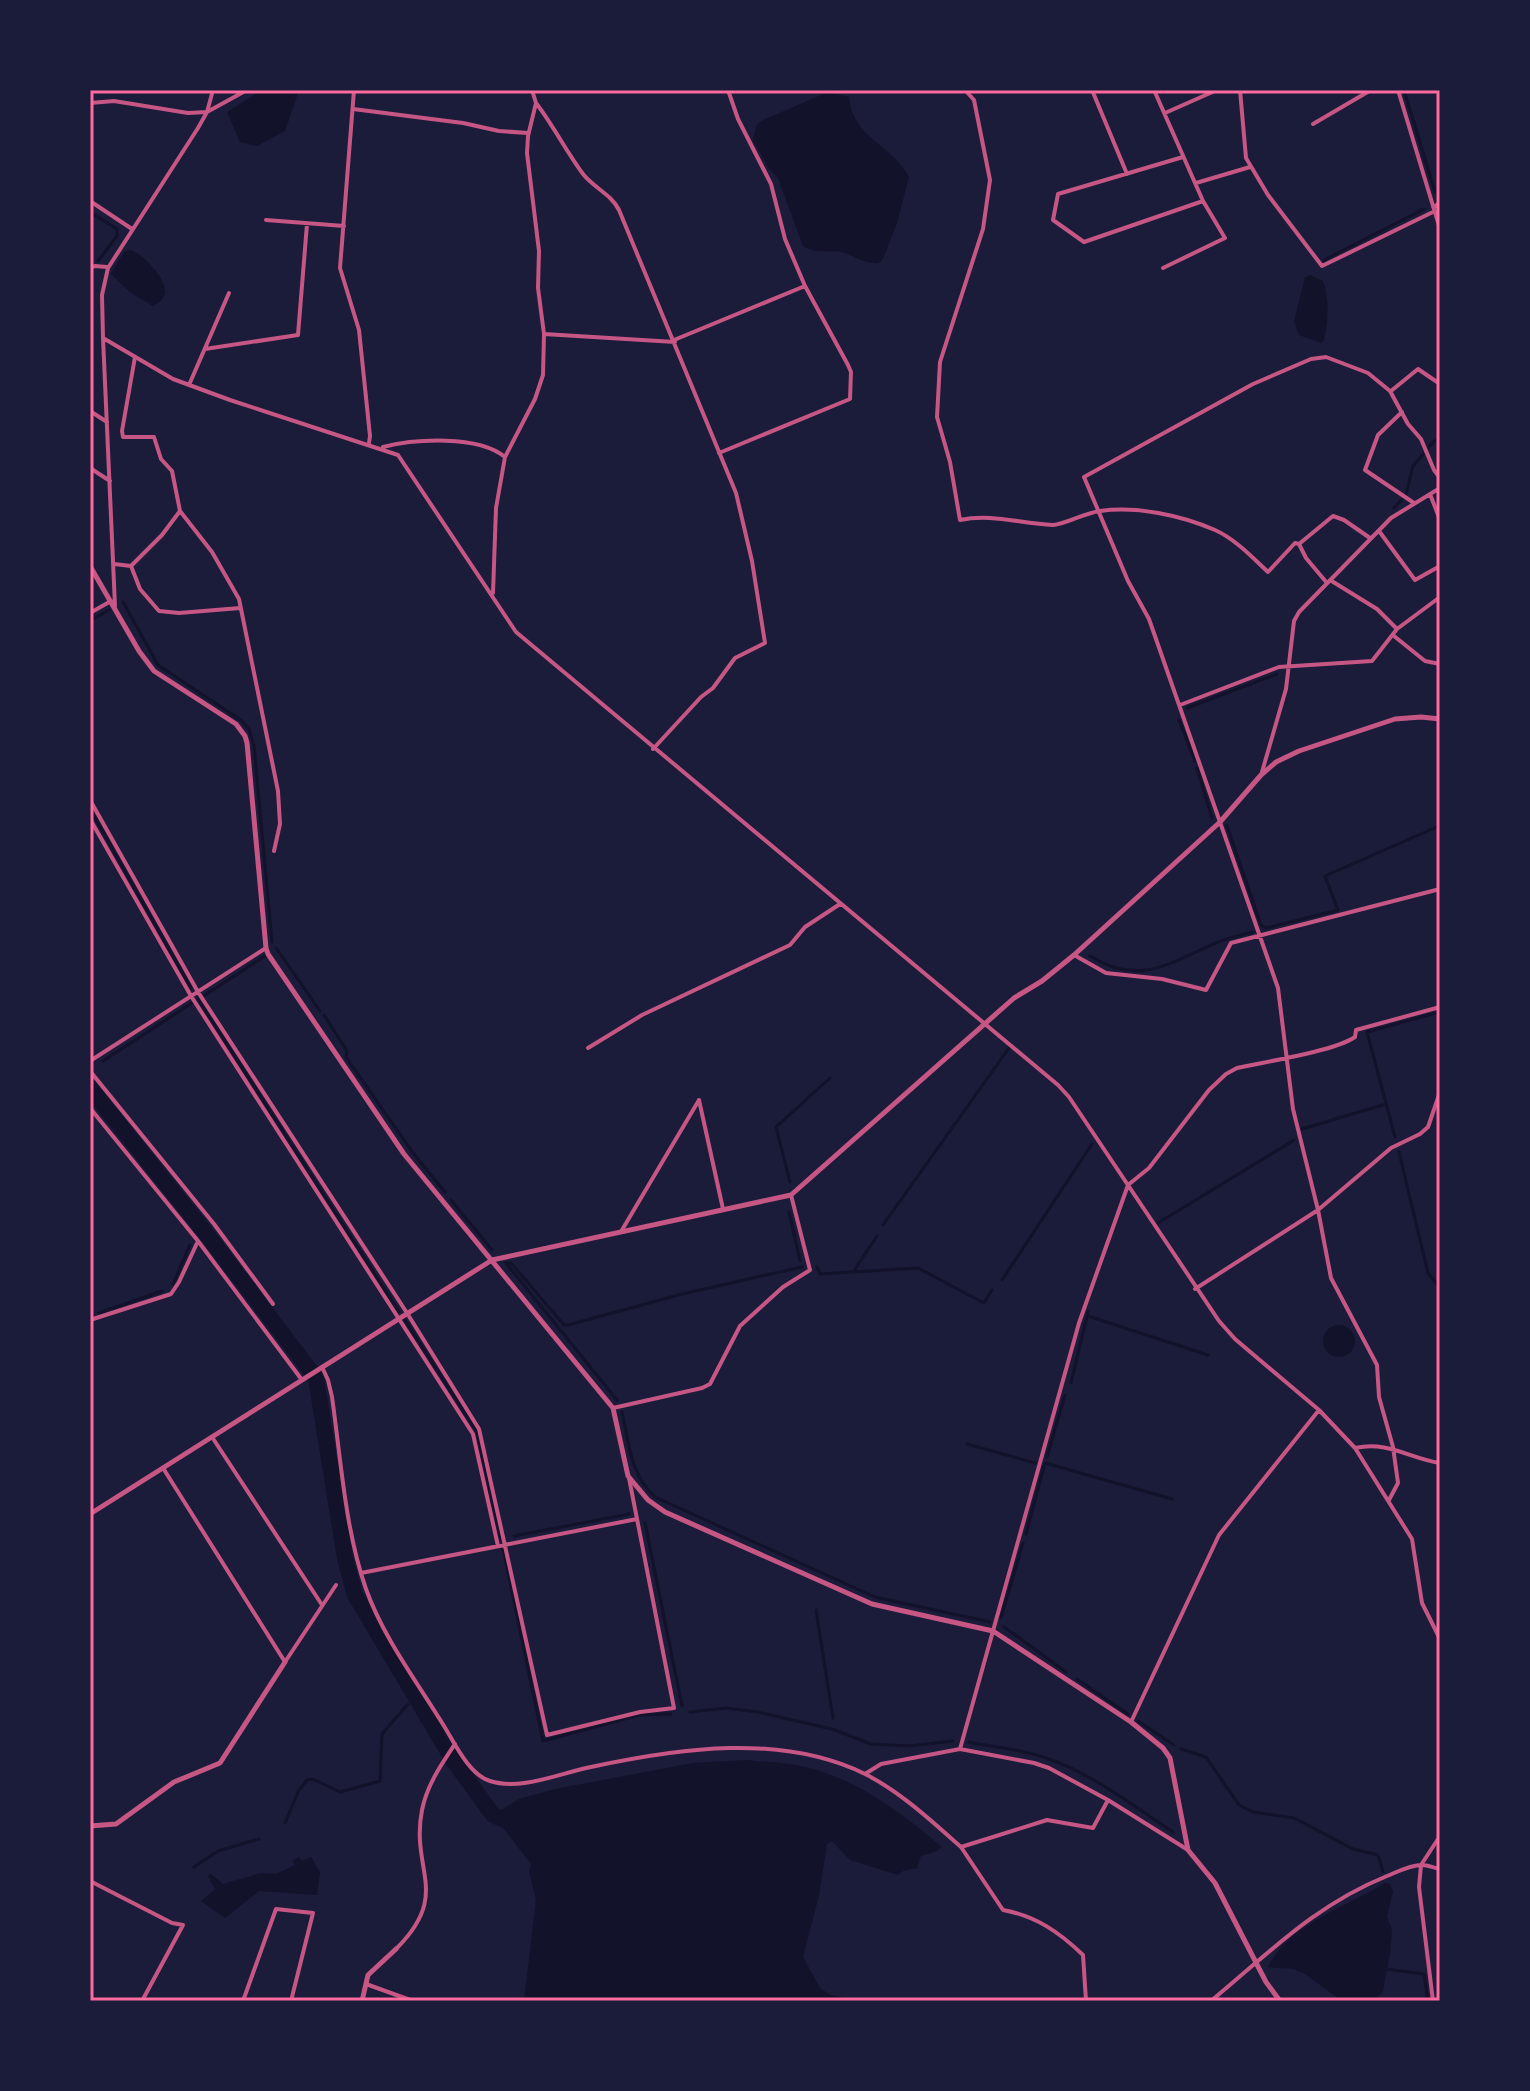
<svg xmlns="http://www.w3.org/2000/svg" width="1530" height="2091" viewBox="0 0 1530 2091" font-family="Overpass,sans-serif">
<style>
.water{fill:#12122b}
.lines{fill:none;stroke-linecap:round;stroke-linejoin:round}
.stream{stroke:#12122b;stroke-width:3}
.river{stroke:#12122b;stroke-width:16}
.minor{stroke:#c65784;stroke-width:4}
.tertiary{stroke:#c65784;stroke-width:5}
.neatline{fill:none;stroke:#ff6b9d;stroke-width:3}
</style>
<rect width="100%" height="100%" fill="#1b1b3a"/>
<path class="water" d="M262,90H299L285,131L257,146L240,142L227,112Z
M828,92L849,97C852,138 893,145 909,177L897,223L883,259L879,263C865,265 854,255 841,252C828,250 814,254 803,246L778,178L768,167L753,140L756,126L761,121Z
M130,250C143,253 168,281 165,294L161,301L153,306L131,293L111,274L124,252Z
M1310,275L1323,281C1330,301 1328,320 1324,340L1321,343L1299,335L1294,322L1305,277Z
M1323 1341a16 16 0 1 1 32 0a16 16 0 1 1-32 0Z
M746,1760C762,1762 779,1762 796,1765C852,1775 899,1811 942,1847L937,1851L921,1856L917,1868L903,1871L898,1875L850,1860L832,1841L827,1844L819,1895L803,1957L820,1988L830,1995L861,2001H524L536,1900L529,1871L531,1864L493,1815L519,1799L555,1789L693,1763Z
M299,1857L302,1861L311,1857L320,1872L317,1895L259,1891L225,1918L201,1901L215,1889L208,1876L211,1874L223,1884L261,1873L276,1874L295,1865L293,1860Z
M1385,1883L1390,1884L1393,1891L1387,1917L1392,1930L1390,1954L1383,1991L1374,2001H1342L1305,1974L1293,1969L1268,1967C1290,1923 1347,1907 1385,1883Z"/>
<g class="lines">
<path class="stream" d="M1404,90L1435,192
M90,212L117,229V236L98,261
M1324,260L1424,209
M1429,447L1434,441L1440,439
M1406,494L1413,466L1423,454
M1394,508L1402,499
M123,602L158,665L242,721L249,729L254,746L272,942
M90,621L109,610
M1187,708L1277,674
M1179,720L1195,761
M1197,768L1212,818
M90,809L191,988
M1227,826L1261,925L1266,928L1338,910L1325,876L1439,826
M276,948L320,1011
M1090,956C1140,987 1169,963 1216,943C1227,938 1240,935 1253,932
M205,995L265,956
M198,999L399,1312
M324,1015L347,1051L346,1057L413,1153L445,1192
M103,1061L192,1003
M1302,1129L1386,1104
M1395,1137L1367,1032L1440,1012
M1399,1152L1428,1273L1440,1288
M790,1182L776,1127L830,1078
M451,1200L492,1250
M789,1212L800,1261
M1158,1223L1294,1140
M883,1225L1009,1048
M201,1235L205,1232
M506,1263H511L564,1325H568L682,1294L802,1267
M506,1263L617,1400
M817,1267L820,1274L918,1268L984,1303L992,1290
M855,1269L877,1236
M1002,1280L1092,1144
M173,1284L190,1245
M99,1313L162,1291
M90,1314H91
M1088,1316L1208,1355
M405,1320L477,1432L501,1539
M1071,1383L1088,1312
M622,1412C629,1443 630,1474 655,1497L875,1597L990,1622
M967,1444L1035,1463
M1047,1457L1065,1395
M645,1523L682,1706
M1026,1534L1045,1463L1172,1499
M514,1536L629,1514
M503,1548L543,1741L639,1715L671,1714
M816,1610L833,1718
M1001,1618L1023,1543
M1004,1627L1066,1672
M1077,1679L1128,1714
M690,1712L726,1708L758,1712L832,1729L871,1744L909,1746L953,1741
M1138,1721L1174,1745
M969,1742C993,1747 1020,1749 1043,1757C1090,1772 1132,1805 1173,1832
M1181,1749L1206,1757L1239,1805L1253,1812L1294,1818L1353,1849L1378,1855L1383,1872
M285,1823L299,1790L307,1780L313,1779L340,1792L380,1781L382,1734L408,1704
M194,1867L218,1851L259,1839
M1386,1969L1424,1974L1428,2001"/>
<path class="river" d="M90,1088L205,1232L316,1378L345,1558L355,1595L453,1760L493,1815L511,1823"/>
<path class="minor" d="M354,90L340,268L359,330L370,436L369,443
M532,90L536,103C553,125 566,151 583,174C594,188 611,194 619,210L736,493L752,561L765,643L735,658L713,688L701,697L653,749
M965,90L974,100L990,180L983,229L940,362L937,417L950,462L960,520C992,513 1021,524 1053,525C1064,525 1084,513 1100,511C1137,506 1180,515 1215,530C1235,539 1252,557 1268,572L1295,543L1299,544
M1092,90L1127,174
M1154,90L1203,201L1225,238L1163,268
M1240,90L1246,158L1268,195L1322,266L1435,211
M1398,90L1440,229
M90,103L114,101L188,113L207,112L247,90
M353,109L463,123L499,131L528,133
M1165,113L1217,90
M1313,124L1371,90
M1183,157L1058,194L1053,220L1084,242L1203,201
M1196,183L1250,167
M90,201L132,229
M266,220L344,226
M90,268L95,266L107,267
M544,334L675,342
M103,338L173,379L230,400L398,455L516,632L1058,1085L1069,1097L1219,1321L1235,1339L1319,1410L1355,1448L1412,1539L1422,1603L1440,1639
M674,340L805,286
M205,349L298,335L307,224
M189,385L229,293
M1391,391L1418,369L1440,384
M90,411L107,422
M1402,412L1378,435L1365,470L1414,503
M383,447C415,439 478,435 505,457
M719,453L850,399L851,372L848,365L805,286L785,239L771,184L738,119L728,90
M90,468L110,481
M1430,494L1440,520
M180,511L212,552L239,599L278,791L280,824L274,851
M1379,531L1415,580L1440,566
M114,564L131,566L162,535L180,511L172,471L161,459L154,437H123L122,431L135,357
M131,566L140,589L159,611L179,613L240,608
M1330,580L1377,609L1397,629
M1327,583L1306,558L1299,544L1333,516L1344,520L1370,538
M493,593L496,508L505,457L535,399L543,375L544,334L538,288L539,251L527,153L528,136L536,103
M115,606L103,338L102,295L108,268L198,128L207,112L213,90
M90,613L111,601
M1394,636L1425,661L1440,664
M1180,705L1279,667L1372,661L1397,629L1440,597
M1262,772L1286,689L1294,621L1299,612L1391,518L1440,488
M90,800L198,992L407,1313L479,1429L547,1735L640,1712L674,1708L629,1478
M90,819L191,996L473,1434L498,1546
M1074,955L1106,973L1162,979L1206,990L1231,943L1440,889
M588,1048L642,1015L790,945L805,927L840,904
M90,1061L266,948
M90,1071L214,1224L273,1304
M699,1100L723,1209
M90,1108L198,1241L302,1380
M622,1230L699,1100
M1195,1289L1318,1210L1391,1148L1420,1134L1428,1127L1440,1092
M90,1320L171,1294L179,1282L198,1241
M322,1367L328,1380L332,1397C341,1460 345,1529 366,1589C383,1637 417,1682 444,1726C454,1742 469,1775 490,1781C521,1791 560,1773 591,1767C679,1748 781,1733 865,1774C897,1790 926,1816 953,1840L961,1847L1003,1910C1036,1916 1059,1932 1083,1955L1086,2001
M613,1408L702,1388L710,1384L740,1326L783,1287L810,1270L791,1195
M212,1437L322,1605
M1355,1448C1389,1441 1408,1458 1440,1463
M163,1468L285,1662L336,1585
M1389,1500L1398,1483L1393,1447L1379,1397L1377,1365L1331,1278L1318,1210L1293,1109L1278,988L1149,619L1128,581L1084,477L1253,384L1311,359L1326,357L1368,373L1390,391L1408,424L1421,439L1434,470L1440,478
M361,1573L637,1519
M1131,1722L1219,1535L1319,1410
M960,1749L1079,1323L1128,1185L1149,1168L1209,1090L1226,1074L1237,1068C1264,1062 1335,1051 1355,1037L1356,1030L1440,1007
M865,1774L881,1764L960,1749L1034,1763L1049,1768L1108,1800L1188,1850
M961,1847L1047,1820L1093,1828L1108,1800
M90,1881L172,1923L183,1925L142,2001
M396,1949C452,1893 410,1871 422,1810C427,1785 441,1765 455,1744
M366,1984L413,2001
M243,2001L276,1909L313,1913L291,2001
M1211,2001C1269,1953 1315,1905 1387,1876C1397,1872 1410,1865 1422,1865C1428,1865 1434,1868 1440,1869
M1433,2001L1419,1887L1421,1865L1440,1836"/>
<path class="tertiary" d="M1434,207L1440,204
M90,566L139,651L154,671L236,724L245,736L247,743L266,948L268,954L404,1154L613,1408L628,1476L648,1500L665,1512L872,1604L993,1631L1131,1722L1163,1748L1170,1758L1188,1850L1215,1883L1266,1982L1280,2001
M90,1514L492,1260L791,1195L1014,998L1042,981L1074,955L1220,822L1261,775L1276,762L1299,751L1395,719L1421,717L1440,719
M90,1826L116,1824L174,1782L220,1763L285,1662
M362,2001L368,1975L396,1949"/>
</g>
<rect width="1530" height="2091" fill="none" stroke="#1b1b3a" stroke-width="184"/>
<rect x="92" y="92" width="1346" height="1907" class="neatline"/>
</svg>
